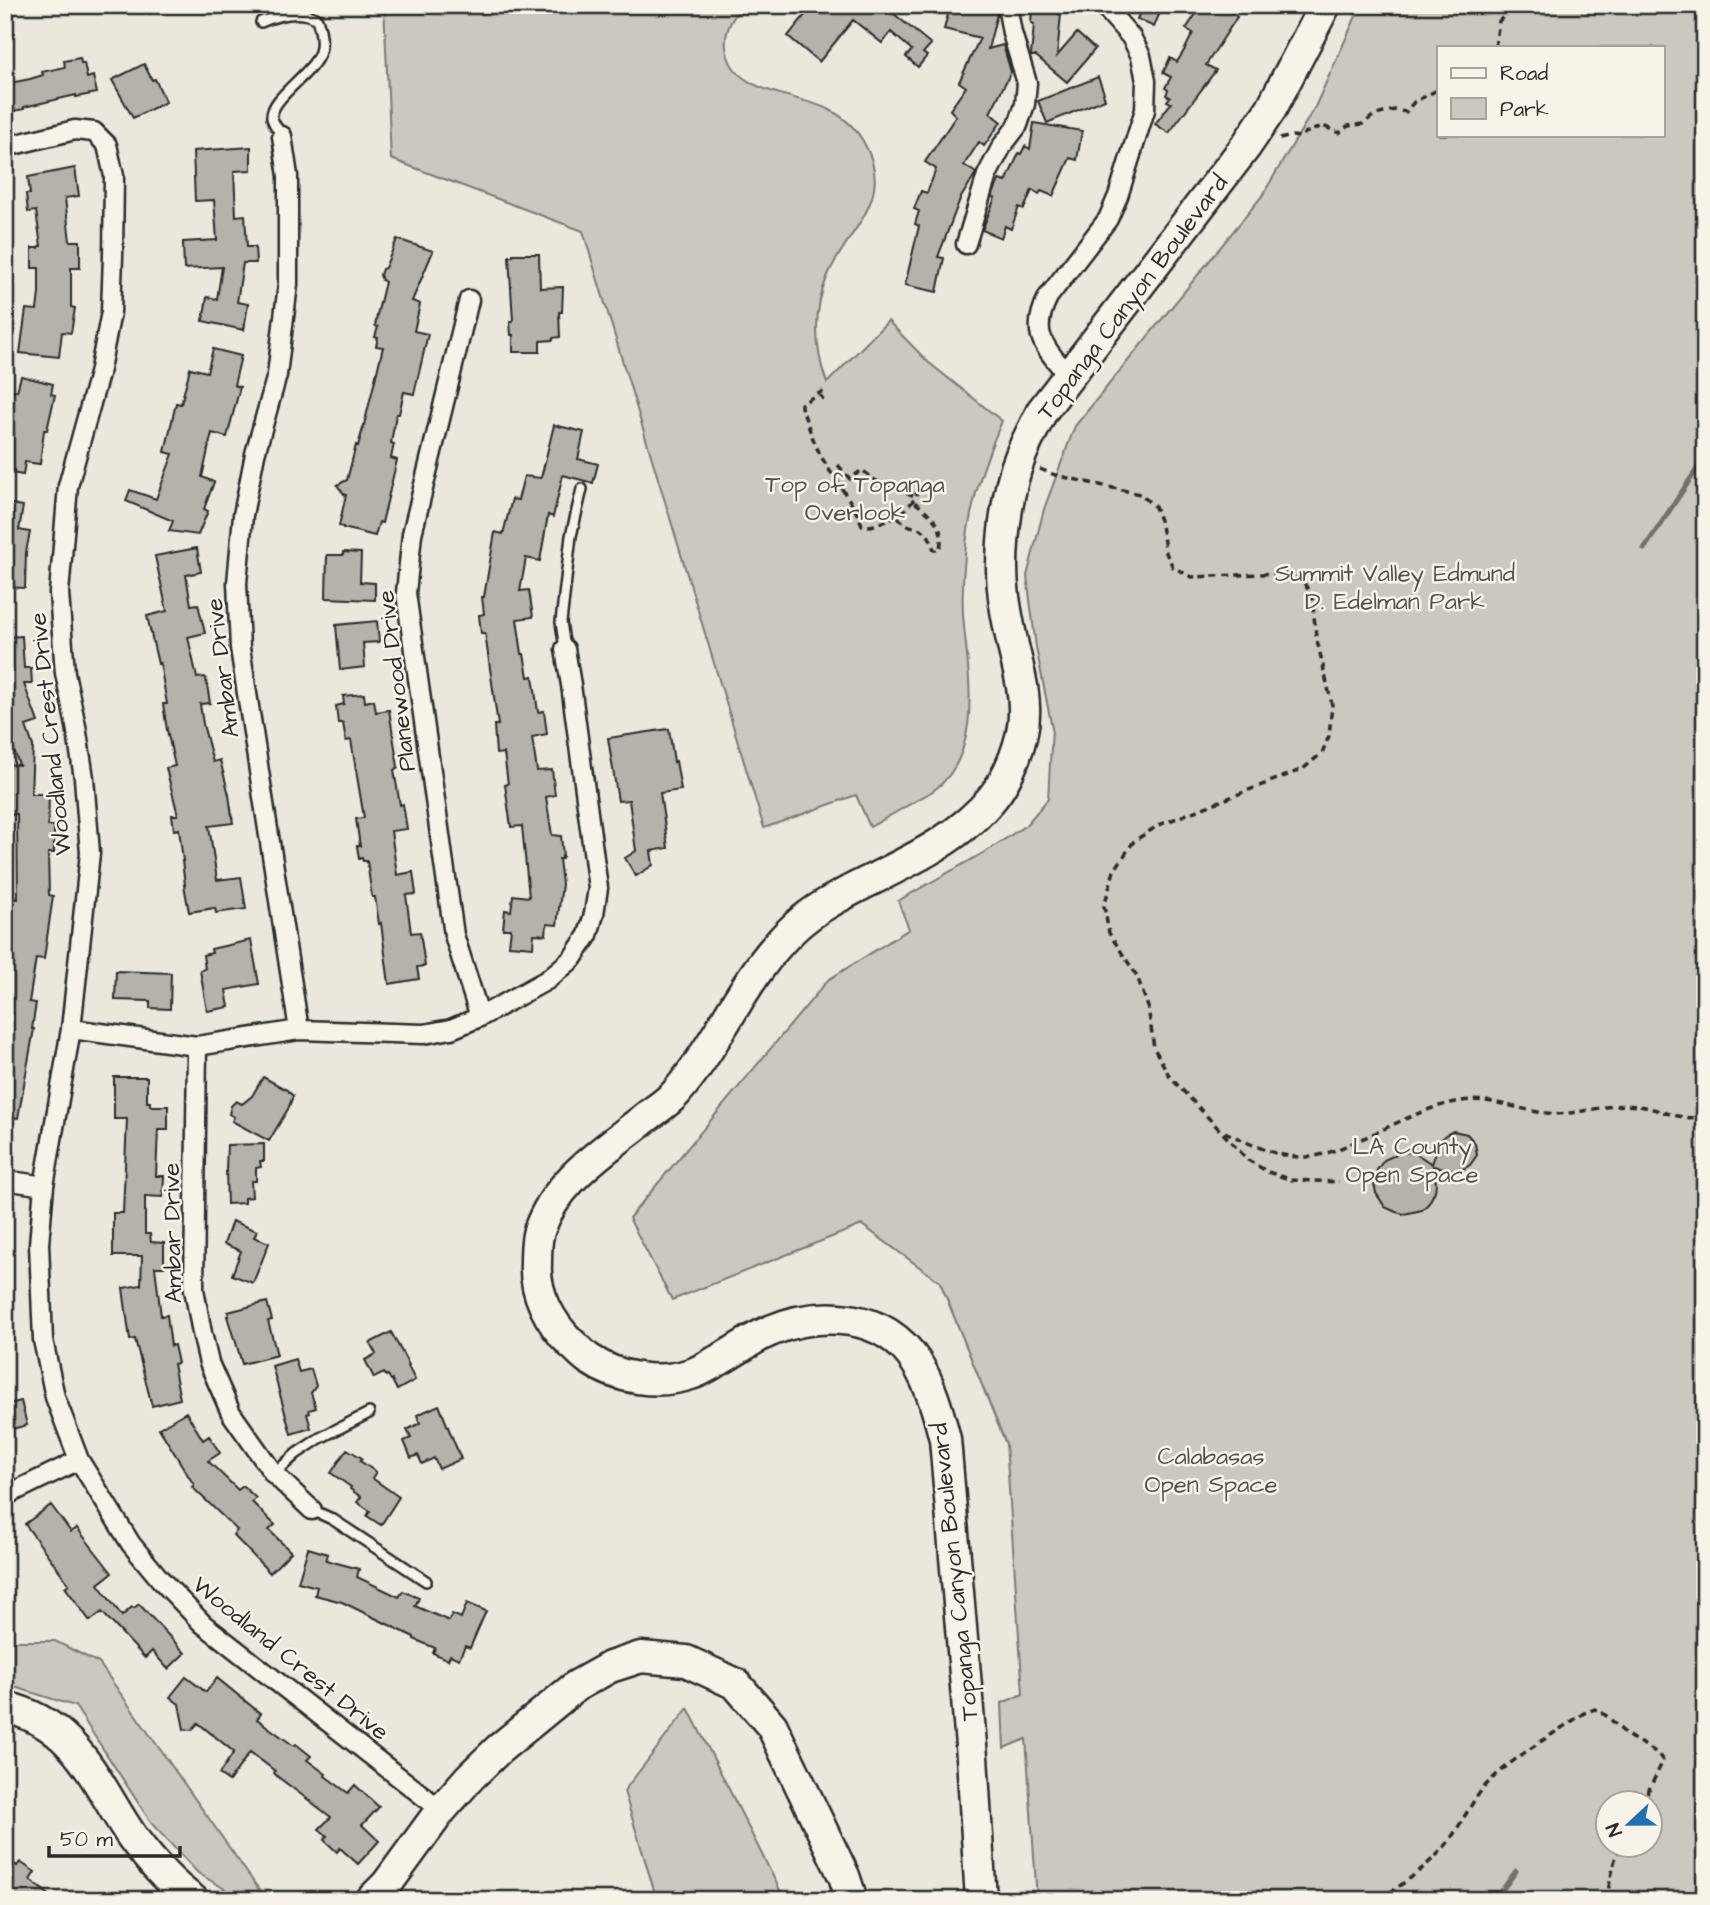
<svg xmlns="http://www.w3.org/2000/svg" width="1710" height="1905" viewBox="0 0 1710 1905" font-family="'Architects Daughter',sans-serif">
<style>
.green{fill:#cbc8bf;stroke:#7b7a75;stroke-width:2;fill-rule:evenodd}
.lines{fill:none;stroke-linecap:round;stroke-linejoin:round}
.stream{stroke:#72716c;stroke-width:5}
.building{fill:#b5b2ab;stroke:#2b2b2b;stroke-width:2}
.lane-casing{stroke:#2b2b2b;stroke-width:14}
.street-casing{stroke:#2b2b2b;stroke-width:23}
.primary-casing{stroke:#2b2b2b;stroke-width:35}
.path{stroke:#2b2b2b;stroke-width:3.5;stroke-dasharray:7 5;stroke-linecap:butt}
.lane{stroke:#f7f3e8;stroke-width:9}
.street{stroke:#f7f3e8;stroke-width:18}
.primary{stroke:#f7f3e8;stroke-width:30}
.labels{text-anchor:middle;stroke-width:5;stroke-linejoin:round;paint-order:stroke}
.street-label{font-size:24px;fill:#2b2b2b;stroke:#f7f3e8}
.park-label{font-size:24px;fill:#535250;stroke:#f7f3e8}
</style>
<rect width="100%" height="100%" fill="#ebe7dd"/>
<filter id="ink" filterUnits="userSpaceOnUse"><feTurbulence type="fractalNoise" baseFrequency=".0143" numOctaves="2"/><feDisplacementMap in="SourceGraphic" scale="14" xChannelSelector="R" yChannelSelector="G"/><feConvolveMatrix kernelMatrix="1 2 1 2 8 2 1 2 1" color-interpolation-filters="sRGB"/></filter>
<g filter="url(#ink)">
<path class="green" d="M384,5H744C732,17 724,30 726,47C731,94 794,93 828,109C842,116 855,127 863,141C897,199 849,227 828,275C813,310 814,348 827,383L888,321L928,362L1002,421C983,463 969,508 965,555C963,574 962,594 963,614C967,669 986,753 933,791L870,827L856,795L764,828L583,231L391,159Z
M1361,5H1705V1900H1037L1026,1739L1004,1748L1002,1703L1023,1694L1006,1444L940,1282L862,1225L672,1300L629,1218L828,980L909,929L898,901L990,849L1026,825L1048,799L1052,728L1036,647L1027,576L1044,509L1075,426L1262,196L1315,107ZM1439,47H1663V135H1439ZM1608,1804H1650V1846H1608Z
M5,1641H55L99,1663L260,1891L230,1892L198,1873L152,1824L75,1706L5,1684Z
M688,1708L785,1900H657L624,1791Z"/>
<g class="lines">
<path class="stream" d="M1644,549L1705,457
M1495,1900L1516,1871"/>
</g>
<path class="building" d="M813,5H883L931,44L923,53L927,56L918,67L906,57L912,50L891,32L882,43L853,20L819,62L788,36Z
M952,5H996L997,14L988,49L1003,45L1011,72L990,113L1001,122L984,146L979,142L964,165L976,173L960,199L938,257L944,258L937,292L905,285L919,226L915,224L919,211L914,209L921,191L927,193L936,169L925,162L956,116L950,110L966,87L959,82L980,38L944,29L950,7Z
M1036,5H1060L1058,14H1061L1057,56L1077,33L1095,49L1067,82L1036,56H1031L1034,24L1031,23L1032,8L1036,9Z
M1143,5H1163L1154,27L1137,19Z
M1202,5H1222L1237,17L1206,65L1216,70L1169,133L1155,124L1171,103L1167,101L1170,97L1166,95L1168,90L1165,88L1171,77L1163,73L1170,58L1177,62L1185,49L1193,33L1186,29Z
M80,58L81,63H84L87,78L93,76L97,93L76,97V95L24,107V109L5,113V84L30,79L43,75L42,72L65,67L64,61Z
M144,64L152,80L155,79L166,102L133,118L112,80Z
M1098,77L1104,93L1103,94L1105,99L1047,123L1038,101Z
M1034,123L1082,131L1077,160L1070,158L1053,196L1041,191L1039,194L1032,190L1024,209L1019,207L1011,229L1005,226L1001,238L982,230L995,198L992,197L999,180L1006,182L1019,153L1021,154L1025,146L1030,149Z
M251,147V170L234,171L236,216L245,215L247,247H255L256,263H243L237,302L248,304L244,330L203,321L207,297L217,299L222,267L184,269L183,242L217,240L214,200L195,201L193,151Z
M75,168L79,196L65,198L70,241H80V268H71V307L75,308L71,333L62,332L59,357L20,353L26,309L37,310L39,293V268H32V248H39V246H41L36,211L28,212L26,194H30L28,177Z
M397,239L433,251L412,301L420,304L414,331L428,334L414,394L404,392L399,414H396L391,443L394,444L391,458L397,460L382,523L379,522L375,536L343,528V527L339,526L346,495L344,494L337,485L347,480L356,445L358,446L365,421L383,347L376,346L378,338L375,337L378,327L375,326L377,315L385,282L382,280L380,275L382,269L385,268Z
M513,254H539L540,288L563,287L562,312H559L560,337L553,338V340L540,341V352H513V335H511L510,321H513L509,256H513Z
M213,349L241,356L234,385L240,387L227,437L212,433L210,441L202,477L214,482L204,509L208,511L198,535L169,531L173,521L126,501L130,490L156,499L173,454L165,452L176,403L181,404L190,368L207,372Z
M21,376L53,384L51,394L55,395L47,430H44L40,464L25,462L23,475L5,472V443L13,409L8,408L13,390L17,391Z
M554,425L584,432L578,459L598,464L593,483L563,475L553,517L548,515L540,561L526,558L520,591L529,590L533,617L517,619L522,654H524L528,677L533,676L538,712L544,711L547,734L532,737L537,771L552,770L555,795L546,797L552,835L561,836L563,856H562V859H559L562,884L557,925L547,924L546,935L534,934L533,947L509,945L511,929H503L505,910L511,911L513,895L529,897L522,826L511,827L505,785L508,784L504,753L496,754L494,725H498L485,633H481L479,615L484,614L482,597H484L495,532L503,534L512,499L518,500L524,476L541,478Z
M5,503L23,506L19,530L30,532L26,552L25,588L5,587Z
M197,548L201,572L186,575L191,605L198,604L205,633L188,637L197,678L205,677L206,679L210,703L200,704L203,724L213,762L220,760L229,795L233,823L209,826L217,880L241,877L246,909L216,913L215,908L189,912L184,885H185L182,861H183L179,829L174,830L172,815H178L166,768L175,766L167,730L163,704H167L160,663L158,664L147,616L167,611L155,556Z
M343,552L361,553L360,582L375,583V600L326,598L327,555H343Z
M377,621L379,642L363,643L365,667L340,670L336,625Z
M22,636L24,668H31L32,684H24L38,722L26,726L33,746L31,794H49L48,826H54V853H48L49,895L53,896L44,959L36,958L29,1002L36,1003L32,1029H34L18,1118L5,1117V910L7,897L18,899L17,814H5V764L19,765L5,725V637Z
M364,694L365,702L374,700L376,712L389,710L398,767L394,770L400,805L403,804L407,829L391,831L397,875L413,872L416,894L406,895L411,933L420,932L425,966L417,967L419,979L389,984L381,923L379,924L375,897H372L367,861H363L362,858L359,859L357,846H360L356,819L364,818L351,740L346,741L343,723H338L336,706L344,704L343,696Z
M669,729L674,762L676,761L681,790L660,793L668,848L651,851L653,865L636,876L625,858L636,851L629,800L618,801L608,738Z
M251,940L259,984L226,990L229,1007L207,1011L200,970L205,969L203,955L212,953L211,949Z
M116,971L171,973L170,1009L150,1008V1001L115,1000Z
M114,1077H147V1102H150V1106H168V1130H158L156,1176H164L163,1197L145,1196V1234H150L151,1242L164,1243V1267H155L161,1316L167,1315L171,1346L174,1345L178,1363L173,1364L180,1399L152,1406L135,1339L130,1340L123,1288L141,1285L142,1256H113V1213H123L127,1119H114Z
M263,1077L287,1090L293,1096L288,1109L269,1141L232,1121L234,1117L229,1114L231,1106L236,1101L242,1104L252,1096Z
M1453,1131L1467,1134L1475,1143L1477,1155L1470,1165L1463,1169L1456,1170L1433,1166L1436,1183L1435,1191L1429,1203L1422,1210L1404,1214L1396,1212L1385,1207L1376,1193L1374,1183L1377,1170L1384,1160L1397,1154L1408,1152L1418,1155L1432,1164L1440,1140L1444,1136Z
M264,1144V1161H260L261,1167L256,1168V1181H251L252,1197L244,1198V1203L227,1204L226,1170L227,1145Z
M232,1221L257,1231L254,1237L269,1243L253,1283L232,1275L241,1251L224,1244Z
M267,1302L272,1320L268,1321L277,1355L242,1364L235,1339H234L227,1316H229L228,1312Z
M391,1332L409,1365L408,1366L415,1380L397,1390L392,1380H391L388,1375L386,1376L384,1373L374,1378L365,1360L376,1354L370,1343Z
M295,1359L299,1372L311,1369L316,1386L311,1393L316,1408L309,1410L310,1413L307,1414L311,1428L291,1434L272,1366Z
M21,1401L27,1425L5,1431V1405Z
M439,1405L461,1459L439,1469L434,1458L422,1464L418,1455L411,1458L404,1441L411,1438L407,1430L420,1423L417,1415Z
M186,1412L203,1440L209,1436L220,1453L208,1461L238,1490L243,1486L256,1498L252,1502L275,1525L269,1530L291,1552L270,1573L233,1535L237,1530L192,1487L194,1485L159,1428Z
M347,1449L362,1458L360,1461L376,1472L372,1478L399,1497L381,1525L367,1516L370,1511L357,1502L361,1497L350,1489L351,1487L331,1473Z
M51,1505L71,1532L77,1528L112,1573L98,1584L122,1616L132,1607L134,1608L139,1604L185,1653L168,1669L152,1651L145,1658L102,1612L90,1621L65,1587L69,1584L25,1524Z
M308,1548L328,1554L326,1560L359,1569L357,1577L399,1597L403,1591L419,1598L415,1606L449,1621L452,1614L461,1618L467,1603L486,1611L470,1648L465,1646L459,1659L450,1655L448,1660L433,1653L435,1648L414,1639V1637L342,1602L315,1595L317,1587L298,1582Z
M186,1677L206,1692L217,1678L261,1714L257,1719L294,1746L296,1744L311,1756L307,1760L326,1774L325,1776L348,1793L355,1785L379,1807L362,1825L379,1841L358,1864L340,1848L337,1852L324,1840L327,1836L319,1829L331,1817L278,1777L274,1773L275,1771L250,1752L229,1781L219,1774L234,1752L198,1723L192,1730L184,1729L179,1704L170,1697Z
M5,1857L17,1866L20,1862L35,1872L30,1880L56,1900H11L5,1896Z"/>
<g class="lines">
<defs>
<path id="lane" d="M261,22C278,15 301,9 317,19C320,28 323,42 320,52C313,74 270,98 272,117C272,123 279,130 282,136
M565,649L561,622L571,536L582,489
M274,1474L296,1454L320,1438L369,1413
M312,1510L332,1519L426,1581"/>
<path id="street" d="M282,136L288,176V284L277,375L255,454L243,515L237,583L240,648L299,1030
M5,147L75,130L94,132L107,145L114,176L113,256L111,312L99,374L68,486L59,593L65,673L76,726L84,778L90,853L71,1029L44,1186L39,1244L43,1340L55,1397L79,1460L131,1544L160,1579L203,1624L441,1810
M966,244L987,175L1002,146L1018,125L1025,104L1027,83L1012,33L1007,5
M469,300L412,534L406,593L454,935L480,1017
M1068,376C1045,346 1029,335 1048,297L1108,219L1118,196L1145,110L1146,81L1141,56L1131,37L1103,5
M71,1029L197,1046L299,1030L424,1034L451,1029L480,1017L547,980L572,959L588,935L594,914L598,888L571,685L565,649
M197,1046L194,1289L202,1333L209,1363L231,1413L274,1474L312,1510
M5,1180L44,1186
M5,1496L79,1460"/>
<path id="primary" d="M5,1707C78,1724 95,1783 133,1838C151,1862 169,1883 193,1900
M371,1900L387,1884L441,1810L470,1777L499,1749L576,1686L610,1667L641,1657L686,1661L736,1684L772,1726L844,1876L852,1900
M981,1900L972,1757L945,1439C931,1383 914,1330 850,1320C823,1316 795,1320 770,1331C753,1338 737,1350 721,1359C711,1364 701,1371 691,1374C658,1385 618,1379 589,1359C583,1355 577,1348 571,1343C550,1323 534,1292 536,1263C536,1252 536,1240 539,1231C556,1180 604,1151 644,1119C655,1110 667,1103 676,1093C721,1041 744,974 795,927C813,910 836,898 857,887C905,863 959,840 993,797C1009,777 1024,740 1024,714C1025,689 1017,665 1012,641C1007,617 1002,593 1002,568C1002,535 1008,486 1021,455C1027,440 1035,426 1042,411L1246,146L1271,109L1325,5"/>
</defs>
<use href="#lane" class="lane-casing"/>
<use href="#street" class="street-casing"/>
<use href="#primary" class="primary-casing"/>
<path class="path" d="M1495,47L1499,21L1516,5
M1280,139L1292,136L1301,137L1305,133L1323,126L1339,133L1348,126L1363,124L1373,116L1394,110L1406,112L1414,102L1439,89
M823,391L801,404V407C808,424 813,442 822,458C835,481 853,501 862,525L871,526L898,517L913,501L919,488
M819,394L826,403
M838,465L850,479L862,470L876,481L915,496
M1040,469L1055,475L1140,494L1155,507L1160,520L1166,553L1173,567L1192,577L1282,573L1301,578L1312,596L1316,636L1332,705L1329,736L1322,753L1303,769L1159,825L1134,841L1114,871L1104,906L1109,933L1137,976L1148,1007L1154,1048L1170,1077L1248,1160L1268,1172L1292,1180L1339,1182
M898,517C909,531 919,524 927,534C931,539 932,544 934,550H939C948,527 929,513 913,501
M1225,1132C1250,1144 1277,1158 1306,1157C1324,1156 1341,1148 1357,1141C1391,1127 1425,1106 1462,1101C1491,1097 1518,1110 1546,1113C1577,1117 1606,1102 1637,1106C1652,1107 1668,1115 1683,1117C1690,1118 1698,1118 1705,1118
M1379,1900C1403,1884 1427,1867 1446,1845C1459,1828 1468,1808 1481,1791C1504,1762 1554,1734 1584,1713L1595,1709C1610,1716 1614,1724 1626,1734C1638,1744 1655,1747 1663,1761L1642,1804
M1606,1900L1615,1859L1622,1846"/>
<use href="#lane" class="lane"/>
<use href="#street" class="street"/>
<use href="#primary" class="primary"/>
</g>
</g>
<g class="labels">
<g class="street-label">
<text transform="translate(1132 297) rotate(-53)" y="8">Topanga Canyon Boulevard</text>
<text transform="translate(222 668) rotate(-97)" y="8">Ambar Drive</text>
<text transform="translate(396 681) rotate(-97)" y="8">Planewood Drive</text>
<text transform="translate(50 734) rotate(-96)" y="8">Woodland Crest Drive</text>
<text transform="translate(172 1233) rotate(-91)" y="8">Ambar Drive</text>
<text transform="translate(954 1572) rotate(-96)" y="8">Topanga Canyon Boulevard</text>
<text transform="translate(291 1658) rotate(39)" y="8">Woodland Crest Drive</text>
</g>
<g class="park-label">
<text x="855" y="492">Top of Topanga<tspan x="855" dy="28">Overlook</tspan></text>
<text x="1395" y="581">Summit Valley Edmund<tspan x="1395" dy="28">D. Edelman Park</tspan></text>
<text x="1412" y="1154">LA County<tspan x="1412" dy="28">Open Space</tspan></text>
<text x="1211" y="1464">Calabasas<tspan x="1211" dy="28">Open Space</tspan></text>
</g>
</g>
<rect width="1710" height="1905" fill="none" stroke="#f7f3e8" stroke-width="28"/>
<rect x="14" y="14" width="1682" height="1877" fill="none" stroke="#2b2b2b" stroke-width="2.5" filter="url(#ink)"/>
<rect x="1437" y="46" width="228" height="91" fill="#f7f3e8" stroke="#a5a39c" stroke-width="2"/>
<rect x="1451" y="68" width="35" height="10" fill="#f7f3e8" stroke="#a5a39c" stroke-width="2"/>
<text x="1500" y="80" font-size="21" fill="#2b2b2b">Road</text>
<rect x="1451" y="98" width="35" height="21" fill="#cbc8bf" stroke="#a5a39c" stroke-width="2"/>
<text x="1500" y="116" font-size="21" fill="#2b2b2b">Park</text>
<g transform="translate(1629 1824) rotate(248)"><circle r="33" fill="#f7f3e8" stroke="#a5a39c" stroke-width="2"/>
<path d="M0-5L12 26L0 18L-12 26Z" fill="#1f6fb2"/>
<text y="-10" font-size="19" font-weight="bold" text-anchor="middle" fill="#2b2b2b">N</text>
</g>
<path d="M49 1846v10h131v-10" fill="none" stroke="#2b2b2b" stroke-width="3.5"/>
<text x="60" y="1846" font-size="21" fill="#2b2b2b" stroke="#f7f3e8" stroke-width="5" paint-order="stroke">50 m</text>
</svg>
